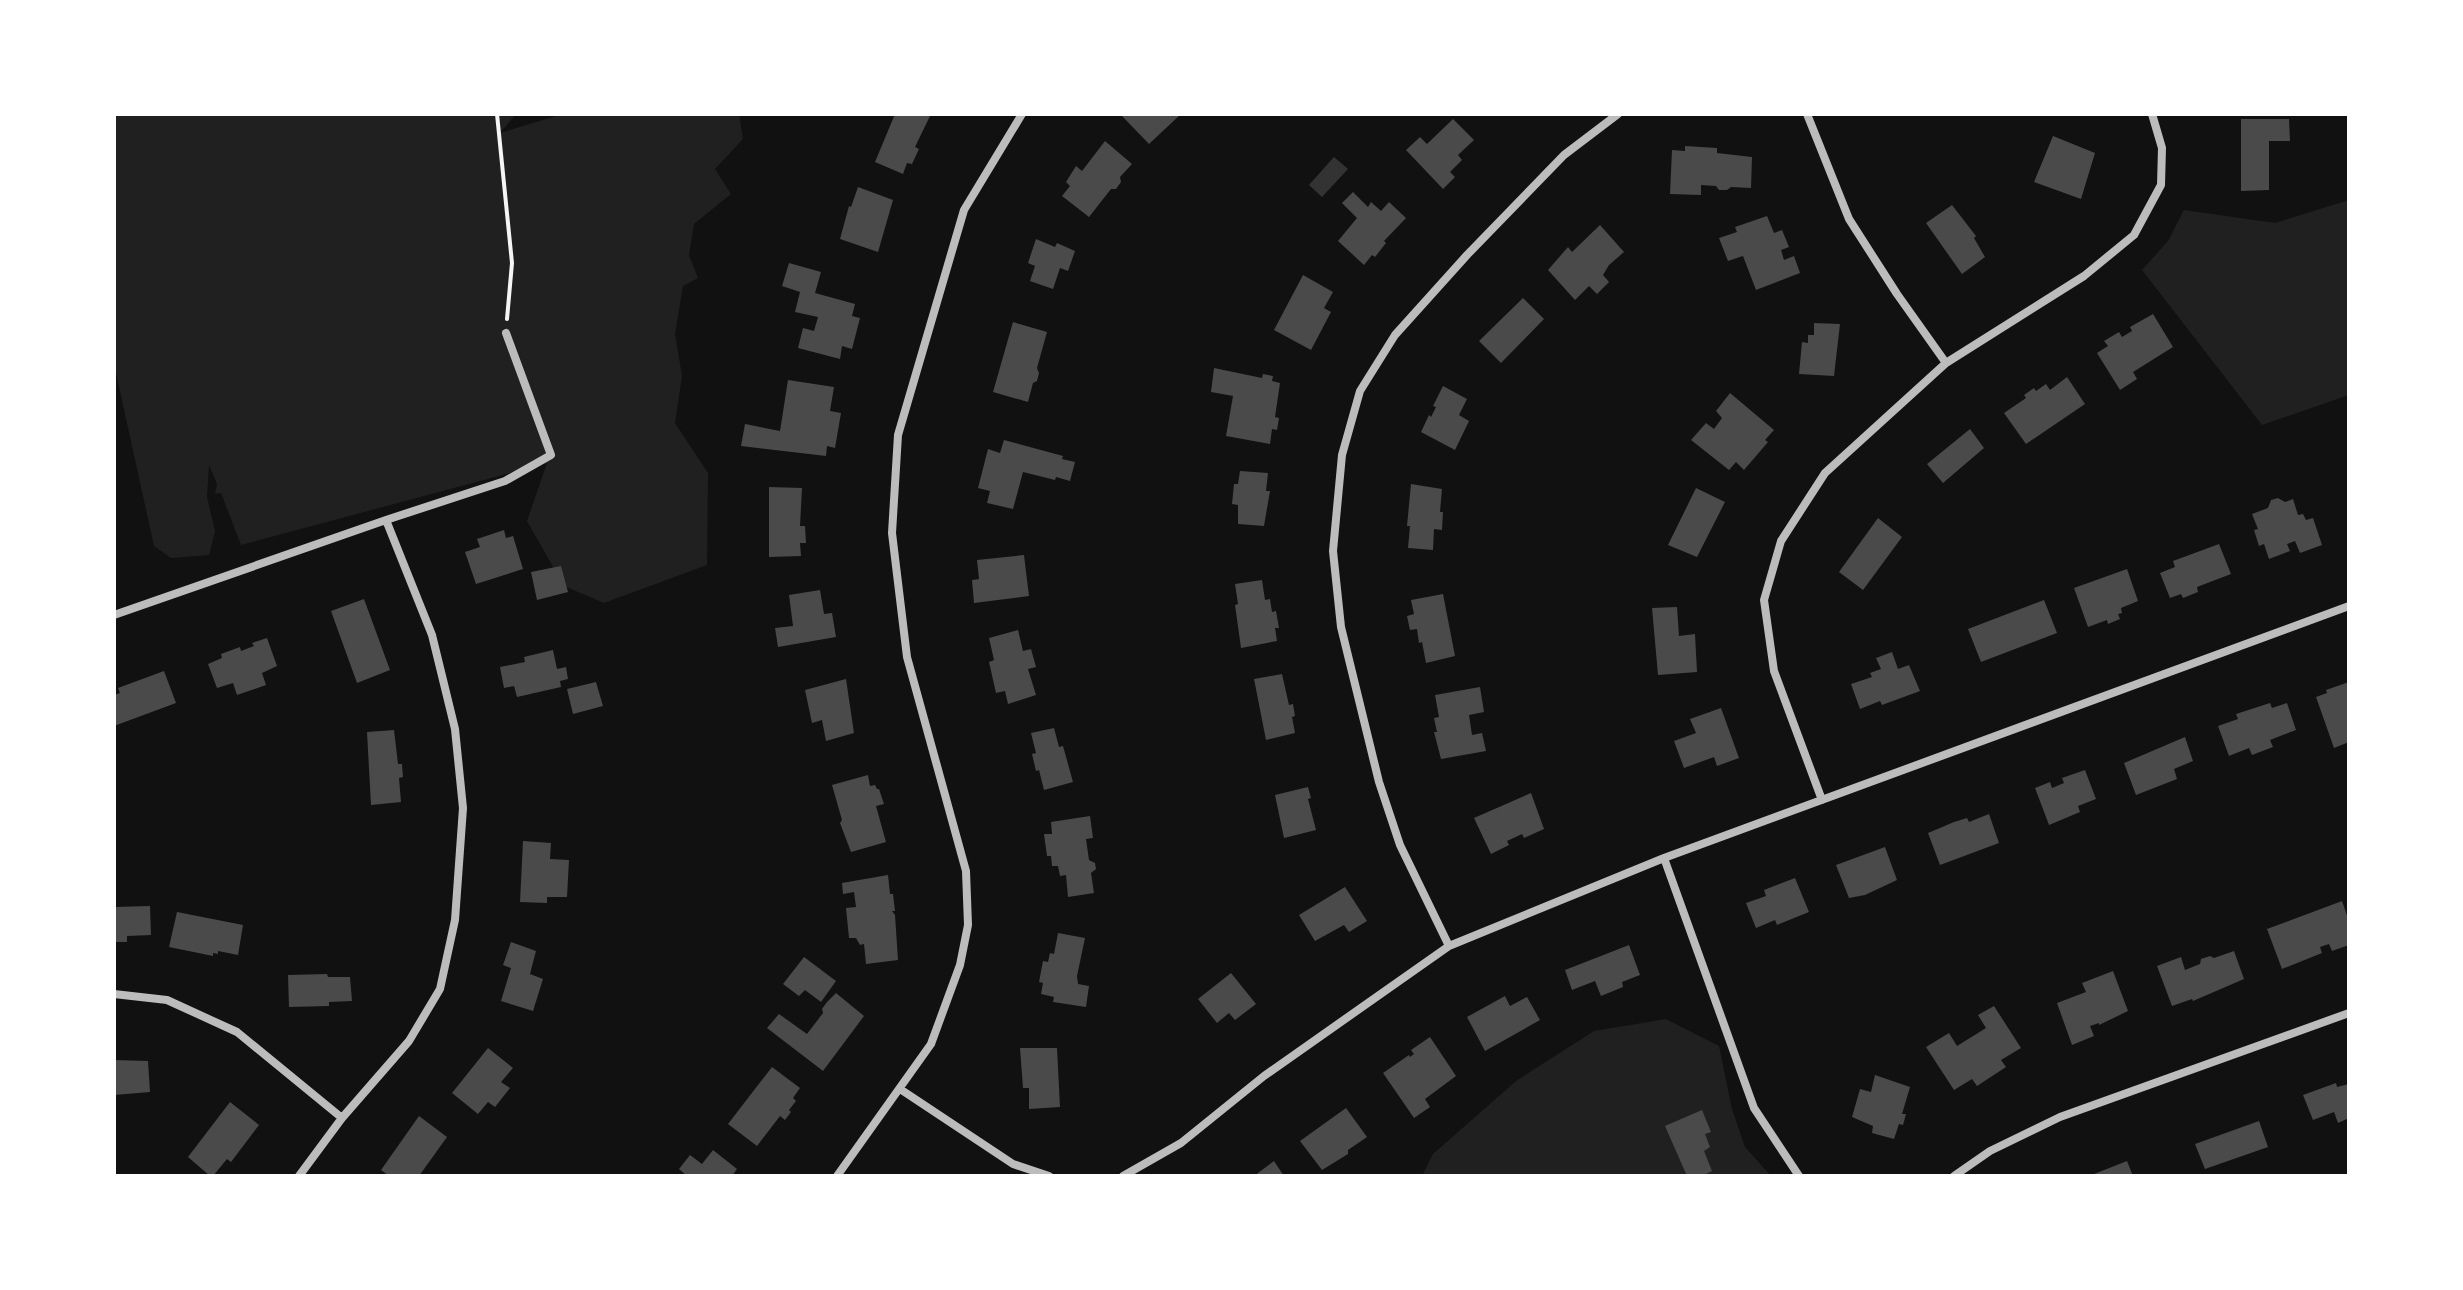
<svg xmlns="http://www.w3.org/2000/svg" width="2463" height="1290" viewBox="0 0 2463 1290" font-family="'Fira Sans',sans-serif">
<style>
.green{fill:#202020}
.water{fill:#333}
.building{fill:#4a4a4a}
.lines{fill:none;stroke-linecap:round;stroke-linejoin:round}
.path{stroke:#f5f5f5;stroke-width:4}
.minor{stroke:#bcbcbc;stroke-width:8}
</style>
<rect width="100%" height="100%" fill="#111"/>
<path class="green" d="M114,114H516L500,133L563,114H739L743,139L715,169L731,194L694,224L689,255L698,278L683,286L675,334L682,376L675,423L708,473L707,565L604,603L564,586L527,521L547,463L241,545L221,493L215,494L217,484L209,465L207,497L215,531L209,555L171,558L154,546L114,364Z
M2349,200V395L2262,425L2142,270L2168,241L2184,210L2275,223Z
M1666,1019L1719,1046L1732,1109L1745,1147L1771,1176H1422L1433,1154L1516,1081L1594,1031Z"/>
<path class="water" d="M1334,157L1348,169L1322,197L1309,185Z"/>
<path class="building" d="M895,114H931L915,147L919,149L912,164L907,163L903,174L875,162Z
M1125,114H1181L1149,144L1122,116Z
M1453,119L1474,140L1458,155L1462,160L1450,172L1455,177L1443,189L1406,150L1420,137L1427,144Z
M2241,119H2289L2290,141H2269V190L2241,191Z
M2053,136L2095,153L2081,199L2034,182Z
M1105,141L1132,164L1120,177L1121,182L1116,189H1111L1089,217L1062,196L1070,186L1066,182L1076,166L1082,171Z
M1685,146L1717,148V153L1752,157L1751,188L1731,187L1727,190H1719L1716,186L1701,185V195L1670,194L1672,150L1685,151Z
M858,187L893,200L878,252L840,239L849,206L851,207Z
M1353,192L1368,207L1371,202L1381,211L1389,202L1406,218L1384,241L1386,243L1375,257L1372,255L1364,265L1338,241L1357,218L1342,203Z
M1952,205L1976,236L1974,238L1985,257L1962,274L1926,223Z
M1767,216L1774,233L1782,230L1789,247L1781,250L1784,260L1794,256L1800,273L1756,290L1743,256L1728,261L1719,238L1737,232L1735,227Z
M1600,225L1624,252L1609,265L1603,275L1609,282L1597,294L1589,286L1575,300L1548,270L1568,247L1572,252Z
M1036,239L1055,247L1057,243L1075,251L1068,271L1060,268L1053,289L1030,281L1035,266L1028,263Z
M789,263L821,272L815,293L855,304L852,316L860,318L852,349L842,346L840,359L798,348L803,328L814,331L818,317L795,312L800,292L782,286Z
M1303,275L1333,292L1324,308L1331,312L1311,350L1274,330Z
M1523,298L1544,319L1501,363L1479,341Z
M2153,314L2173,347L2133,372L2137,379L2120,390L2097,353L2108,346L2104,341L2119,332L2122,337L2132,331L2130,327Z
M1013,322L1047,332L1037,368L1039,373L1037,381L1033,383L1028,402L993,392Z
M1814,323L1840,324L1834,376L1799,374L1802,342L1808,343V335H1814Z
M1214,368L1262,378L1263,374L1273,376L1272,381L1280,383L1275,417L1279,418L1277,430L1272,429L1270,444L1226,436L1233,396L1211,392Z
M2067,377L2085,404L2026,444L2004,413L2026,398L2024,395L2034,388L2036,391L2046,384L2050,390Z
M788,380L834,387L830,411L841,413L835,448L827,446L826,456L741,446L745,424L780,431Z
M1443,386L1467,399L1459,415L1469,421L1455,450L1421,432L1429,415L1431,417L1436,407L1433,406Z
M1730,393L1774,430L1765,440L1768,442L1744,470L1736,462L1729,470L1691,440L1706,423L1714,429L1722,418L1716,411Z
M1970,429L1984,448L1943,483L1927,464Z
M1004,440L1063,456L1062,459L1075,462L1070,481L1056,477L1055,480L1023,472L1013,509L987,503L990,491L978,488L988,449L1000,453Z
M1240,471L1268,473L1266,491H1270L1264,526L1238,524V505L1232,504L1234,484H1238Z
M1411,484L1442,489L1440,512H1443L1442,530L1434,529L1433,550L1408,548L1410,526H1407Z
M769,487L802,488L800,526H805L806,543H800L801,556L769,557Z
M1696,488L1725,502L1697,557L1668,545Z
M2278,498L2285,502L2293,499L2298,515L2303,514L2306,520L2313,518L2322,545L2300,553L2295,541L2287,544L2290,551L2269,559L2264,544L2259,546L2254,530L2258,529L2252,514L2268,508L2271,500Z
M1878,518L1902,537L1863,590L1839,572Z
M504,530L506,538L513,536L523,569L476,584L465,552L480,547L477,539Z
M2219,544L2231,574L2197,587L2198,592L2183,598L2181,594L2170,598L2160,573L2175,567L2173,561Z
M1024,555L1029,596L974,603L972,580L979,579L977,560Z
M561,566L568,592L537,600L531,572Z
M2127,569L2138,601L2121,608L2122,613L2118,614L2120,619L2108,624L2107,620L2088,627L2074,588Z
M1262,580L1265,600L1270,599L1272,612L1276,611L1279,628H1275L1277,641L1241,648L1235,605L1238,604L1235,584Z
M820,590L824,614L832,613L836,637L778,647L775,628L793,626L789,595Z
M1443,594L1455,656L1426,663L1422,642L1419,643L1417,629L1410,630L1407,616L1414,614L1411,600Z
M364,599L390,670L357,683L331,611Z
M2044,600L2057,633L1981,662L1968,629Z
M1677,607L1679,636L1695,634L1697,672L1658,675L1652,608Z
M1018,630L1023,651L1031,649L1036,667L1028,669L1036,695L1008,704L1005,691L996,693L989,662L994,660L989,638Z
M267,638L277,666L262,673L266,685L237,695L233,683L217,688L208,664L222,658L221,654L240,647L241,651L254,646L252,643Z
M553,650L557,669L566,667L568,679L560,681L561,687L517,697L514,686L504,688L500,667L525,662L524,657Z
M1892,652L1898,669L1909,665L1920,691L1882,705L1880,701L1860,709L1851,684L1872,677L1870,673L1881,669L1876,658Z
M164,671L176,703L114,726V695L120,693L118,688Z
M1282,674L1289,705L1293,704L1295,716L1292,717L1295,733L1266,740L1254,679Z
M846,679L854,733L826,741L822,720L812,723L805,690Z
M596,682L603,706L573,714L567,689Z
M2349,682V742L2334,748L2316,697L2327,693L2326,690Z
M1480,687L1484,712L1469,715L1472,735L1482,733L1486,751L1441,759L1434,732H1437L1434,718L1439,717L1435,695Z
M2270,703L2272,708L2287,703L2296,730L2270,740L2273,747L2252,755L2249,748L2229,756L2218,726L2238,719L2236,714Z
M1721,708L1739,758L1717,766L1714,757L1684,768L1674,741L1696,733L1690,719Z
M1054,728L1059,747L1063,746L1073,782L1044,790L1039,770L1036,771L1032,754L1036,753L1031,733Z
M394,730L398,764H402L403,777L399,778L401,802L371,805L367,732Z
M2185,737L2193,761L2174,769L2177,779L2136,795L2124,763Z
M2085,770L2096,799L2078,806L2080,812L2049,825L2035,788L2050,782L2052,788L2064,783L2062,778Z
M868,775L870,786L875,785L877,789H879L884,804L876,806L886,842L851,852L840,823L842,820L832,785Z
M1308,787L1311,798L1308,799L1316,830L1284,838L1275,795Z
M1531,793L1544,829L1524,838L1522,834L1507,841L1509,845L1491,854L1474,818Z
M1989,814L1999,843L1940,865L1928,833L1954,822L1967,818L1969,822Z
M1090,816L1093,838L1086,839L1089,860L1095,863L1096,869L1091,873L1094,893L1068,897L1066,875L1060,876L1058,866H1052L1051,856H1047L1044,834H1052L1051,822Z
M523,841L551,843L550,859L569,860L567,897H547V903L520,902Z
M1885,847L1897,880L1865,895L1849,898L1836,865Z
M888,875L890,894H893L895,911H892L895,915L898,960L866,964L864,944L860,945L856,938H849L846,908L856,907L854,892L843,894L842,883Z
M1795,878L1809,912L1777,925L1775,920L1756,928L1746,903L1766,896L1764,890Z
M1345,887L1367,921L1349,932L1344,925L1315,941L1299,915Z
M2342,901L2349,921V945L2332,951L2329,944L2320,947L2322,953L2282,969L2267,929Z
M150,906L151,935L127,936V942H114V907Z
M177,912L243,925L238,955L218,951V954L213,953V956L169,947Z
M1058,933L1085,938L1077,976L1078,984L1089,986L1086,1007L1053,1002L1054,997L1041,994L1043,983L1039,982L1043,961L1048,962L1050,953L1054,954Z
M511,942L536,951L530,974L543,979L533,1011L501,1001L511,968L503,965Z
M1629,945L1640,975L1622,982L1623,987L1601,996L1595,981L1572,990L1565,970Z
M2234,951L2244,979L2193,1001L2192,999L2172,1006L2157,966L2181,957L2185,970L2200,964L2201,959L2210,956L2214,958Z
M804,957L836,981L821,1002L805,990L799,996L783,984Z
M2113,971L2128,1011L2099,1025V1023L2090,1026L2094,1036L2072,1045L2057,1003L2086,992L2082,983Z
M1231,973L1256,1004L1235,1020L1229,1013L1217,1023L1198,999Z
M327,974L328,977H350L352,1001L329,1002V1006L289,1007L288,975Z
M836,993L864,1016L823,1071L767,1028L779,1014L807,1034L823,1013L822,1009L827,1002Z
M1505,996L1510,1006L1527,997L1540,1020L1485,1051L1467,1017Z
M1994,1006L2021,1048L2001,1060L2006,1067L1977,1086L1972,1079L1954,1090L1926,1047L1949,1033L1957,1046L1986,1028L1978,1015Z
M1430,1037L1456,1076L1425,1099L1430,1107L1414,1118L1383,1073L1409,1055L1410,1057L1414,1054L1411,1050Z
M488,1048L513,1068L501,1082L510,1088L495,1107L488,1102L478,1114L452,1093Z
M1020,1048H1057L1060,1107L1029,1109V1088H1023Z
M114,1060L148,1061L150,1092L114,1095Z
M772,1067L800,1088L793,1098L796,1101L789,1110L791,1112L785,1120L780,1116L757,1146L728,1124Z
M1875,1075L1910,1087L1902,1114H1906L1903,1125L1899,1124L1894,1139L1872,1133L1873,1126L1852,1117L1860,1089L1871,1092Z
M2336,1083L2337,1087L2349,1084V1118L2338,1123L2334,1112L2313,1120L2303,1095Z
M230,1102L259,1125L231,1162L227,1159L213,1176H210L188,1157Z
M1346,1108L1367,1137L1348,1150V1154L1322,1170L1300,1141Z
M1702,1110L1711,1132L1705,1134L1710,1147L1704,1151L1712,1171L1702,1176H1687L1665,1126Z
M419,1116L447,1137L419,1176H389L381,1170Z
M2259,1121L2268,1147L2205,1169L2195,1144Z
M713,1150L737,1169L732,1176H687L679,1169L690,1155L702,1164Z
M1274,1161L1284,1176H1254Z
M2127,1161L2133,1176H2089Z"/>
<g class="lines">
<path class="path" d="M497,114L512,263L507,319"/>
<path class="minor" d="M1807,114L1849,219L1897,294L1946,363
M114,615L386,520L505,481L551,455L506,333
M1822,800L1774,671L1764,600L1781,541L1825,473L1946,363L2084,276L2134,235L2161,185L2162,148L2152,114
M1664,858L1754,1108L1799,1176
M1449,946L1400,845L1379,782L1341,627L1333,551L1342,455L1360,391L1395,335L1467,255L1564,155L1618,114
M114,994L167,1000L237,1032L342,1118
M900,1089L1013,1164L1049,1176
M299,1176L342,1118L409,1041L440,989L455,920L463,808L455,729L432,635L386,520
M837,1176L931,1044L960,965L968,925L966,871L907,657L892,533L898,435L964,210L1022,114
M1123,1176L1181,1143L1264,1076L1449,946L1664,858L2349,606
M1954,1176L1990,1151L2060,1117L2349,1013"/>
</g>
<rect width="2463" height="1290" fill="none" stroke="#ffffff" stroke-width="232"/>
</svg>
